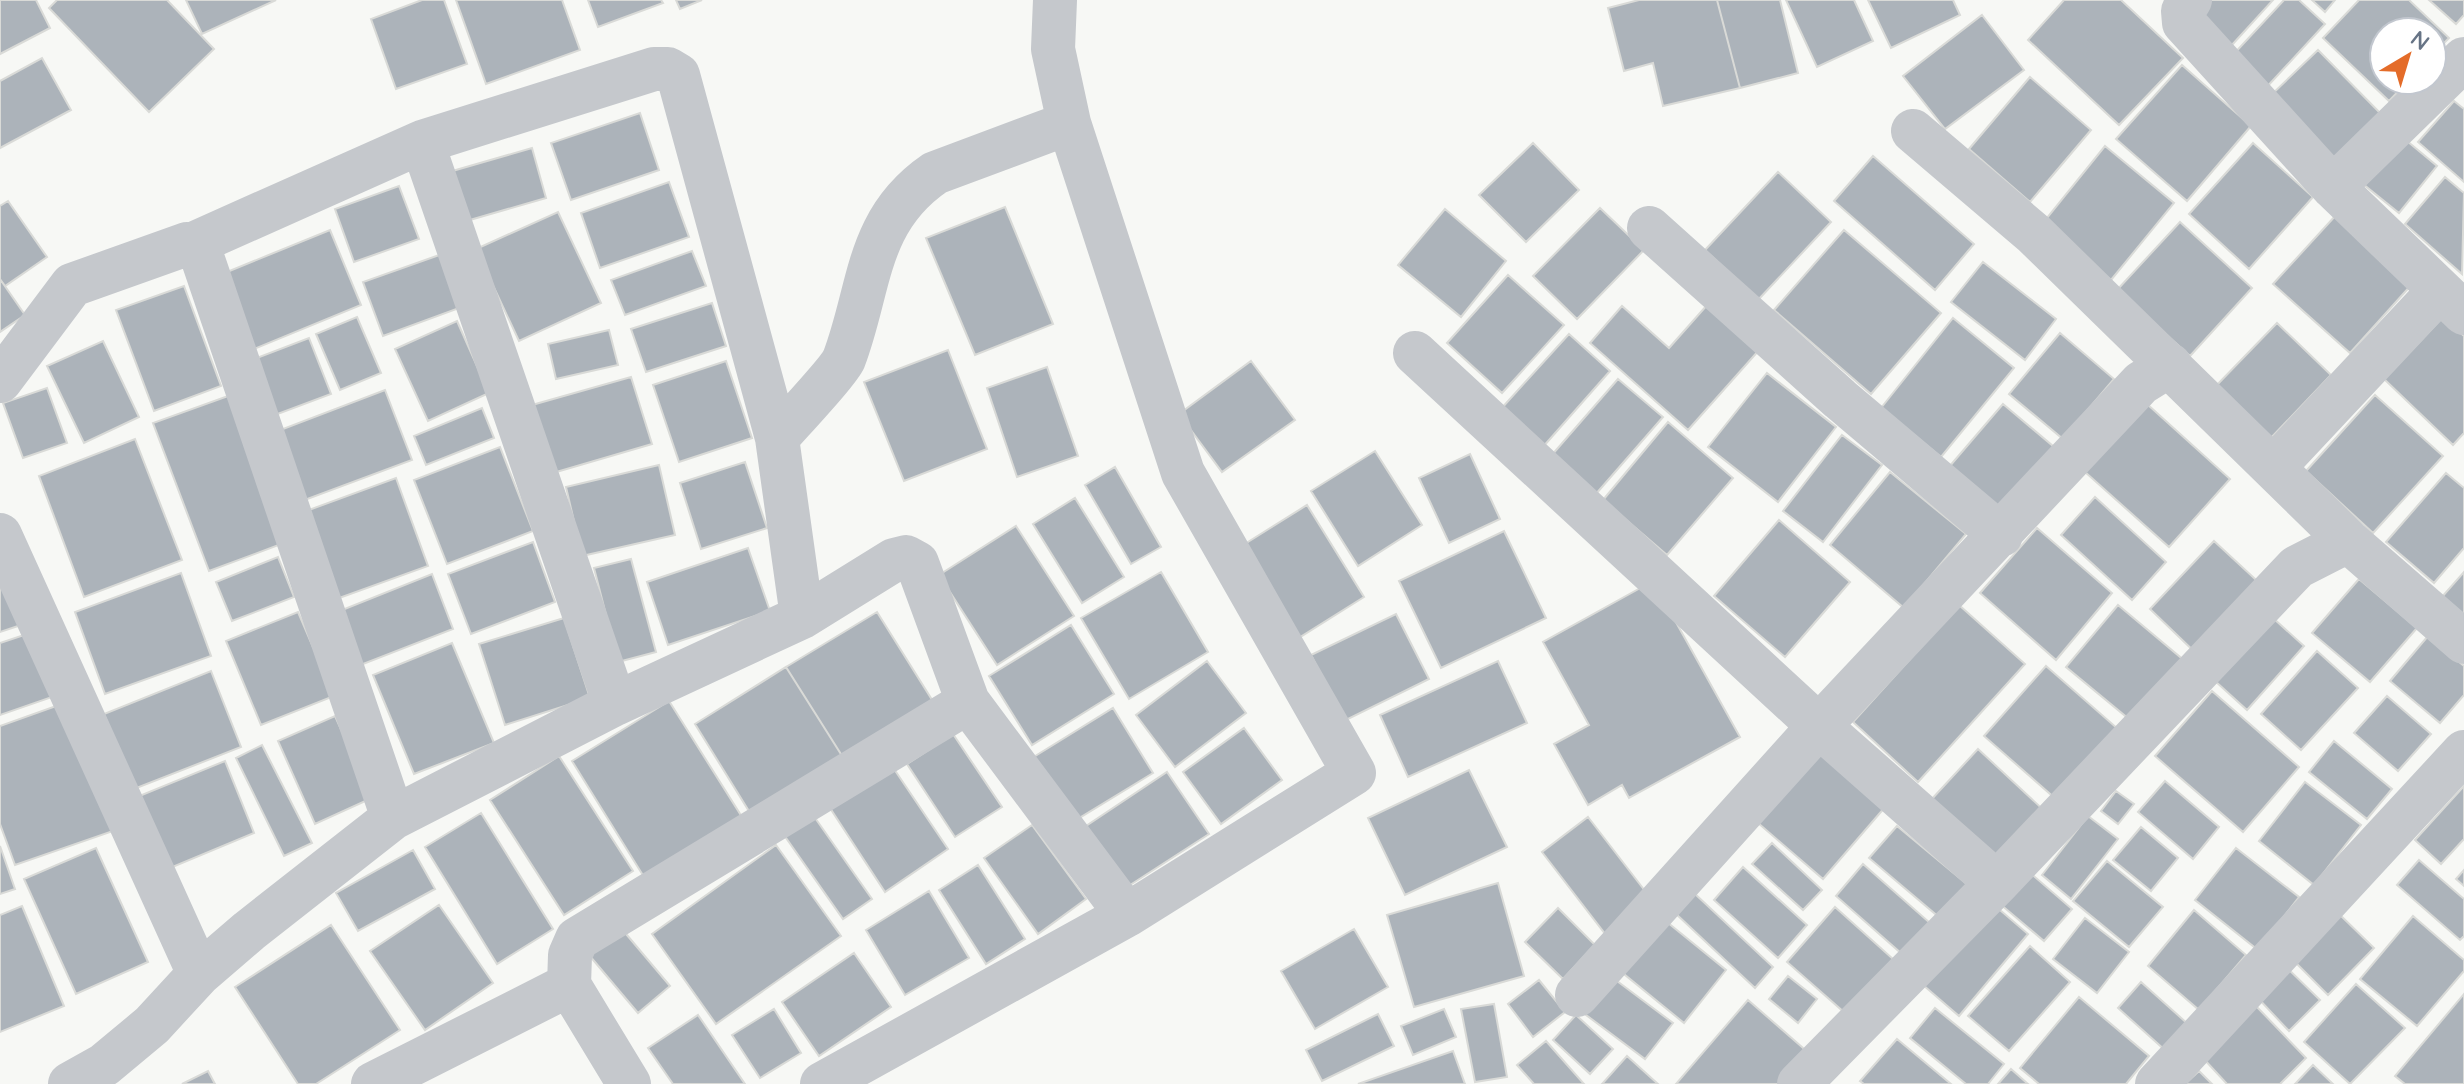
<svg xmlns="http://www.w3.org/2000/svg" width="2464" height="1084" viewBox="0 0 2464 1084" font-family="Quicksand,sans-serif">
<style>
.building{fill:#acb3ba;stroke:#d9dad7;stroke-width:2}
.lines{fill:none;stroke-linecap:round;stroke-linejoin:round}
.minor{stroke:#c5c8cc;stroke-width:44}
</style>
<rect width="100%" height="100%" fill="#f7f8f5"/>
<path class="building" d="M0,0H36L50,28L0,54Z
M57,0H167L214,49L149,112L49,8Z
M186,0H276L202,34Z
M422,0H444L467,64L396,89L371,19Z
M456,0H562L580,50L486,84Z
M588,0H661L663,3L598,27Z
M676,0H702L680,9Z
M1639,0H1717L1740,88L1663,106L1653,63L1624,71L1608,8Z
M1717,0H1780L1798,73L1740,88Z
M1786,0H1854L1873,41L1817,67Z
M1868,0H1953L1960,15L1891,48Z
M2064,0H2121L2183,58L2119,125L2028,40Z
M2205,0H2273L2231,46L2193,13Z
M2284,0H2299L2325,24L2264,90L2230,58Z
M2312,0H2335L2325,12Z
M2359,0H2409L2449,38L2432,55V32H2384V80H2409L2389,101L2323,38Z
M2429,0H2464V15L2456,24Z
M1982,15L2024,70L1945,129L1903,76Z
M2318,50L2386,119L2336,167L2268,98Z
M42,58L71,110L0,148V81Z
M2182,65L2251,126L2187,201L2116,139Z
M2030,77L2091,130L2030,202L1969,149Z
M2454,101L2464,109V182L2418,142Z
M640,113L659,170L571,200L551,143Z
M2401,136L2437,166L2399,213L2363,184Z
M1533,143L1579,190L1526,242L1479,195Z
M2253,143L2313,197L2249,269L2189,214Z
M2105,146L2174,203L2111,280L2042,224Z
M532,148L546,198L463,222L449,172Z
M1873,156L1974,244L1935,290L1834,201Z
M1778,172L1831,222L1758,300L1705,250Z
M2445,177L2464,193L2462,274L2405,224Z
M669,182L689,237L600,268L581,213Z
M399,186L419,239L354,262L335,209Z
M8,201L47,257L5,286L0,279V206Z
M1005,207L1053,324L975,355L926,238Z
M1600,208L1644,250L1577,319L1533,276Z
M1445,209L1506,261L1461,317L1398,265Z
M558,212L601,303L519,341L476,249Z
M2337,214L2413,283L2350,353L2273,284Z
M2180,222L2252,288L2190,356L2117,290Z
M330,230L361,305L254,349L222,274Z
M1844,230L1941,313L1871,394L1774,310Z
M692,251L706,286L625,315L611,280Z
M442,254L462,307L383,336L363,282Z
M1983,262L2056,319L2025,360L1951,302Z
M1508,275L1564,325L1502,393L1447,343Z
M0,279L25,315L0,332Z
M184,286L221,386L154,411L116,310Z
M712,303L726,346L646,372L631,329Z
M1708,304L1760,349L1688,430L1590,343L1622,306L1669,348Z
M357,317L381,373L340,390L316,334Z
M2443,317L2464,336V433L2453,445L2384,379Z
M1953,318L2014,368L1941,457L1881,408Z
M457,321L489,393L428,421L395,349Z
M2277,323L2331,375L2268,441L2213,389Z
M609,330L618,365L556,379L548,344Z
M2060,333L2114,379L2063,439L2009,394Z
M1569,334L1610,371L1542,448L1500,410Z
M309,338L331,394L275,415L254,359Z
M103,341L139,417L84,443L47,366Z
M948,350L987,449L904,481L864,382Z
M726,361L752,438L679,462L653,385Z
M1251,361L1295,420L1222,472L1179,414Z
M1047,367L1078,456L1017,477L987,388Z
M1767,373L1836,427L1778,502L1708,447Z
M631,377L652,444L553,473L532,405Z
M1618,379L1663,417L1595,495L1551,456Z
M47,388L67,443L23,458L3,403Z
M385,390L412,460L302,501L275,432Z
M2375,395L2443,456L2373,533L2306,471Z
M228,396L284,543L209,571L153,423Z
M2003,404L2060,452L2007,516L1949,467Z
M2147,404L2230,479L2169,547L2085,472Z
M482,408L494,438L426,465L414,436Z
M1668,422L1733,478L1667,555L1603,500Z
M1842,435L1882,465L1823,542L1783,511Z
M135,439L182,560L84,597L39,476Z
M500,447L533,531L447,564L414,480Z
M1375,451L1422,525L1358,566L1311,491Z
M1470,454L1500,519L1449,543L1419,478Z
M745,462L767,528L701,549L680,483Z
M659,465L675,535L582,556L566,487Z
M1115,467L1161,547L1131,564L1085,485Z
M1890,472L1966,534L1904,608L1830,545Z
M2446,473L2464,488V548L2434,583L2386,542Z
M396,478L428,566L331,601L298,514Z
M2095,497L2166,562L2132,600L2061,535Z
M1075,498L1124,577L1082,603L1033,524Z
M1307,505L1364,597L1297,639L1240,547Z
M1779,520L1850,582L1785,657L1714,596Z
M1016,526L1074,616L997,665L939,575Z
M2037,528L2112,593L2056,660L1980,593Z
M1504,531L1546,618L1441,668L1399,581Z
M2214,541L2267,590L2202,659L2150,609Z
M533,542L555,602L471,634L448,574Z
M748,548L770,611L668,645L647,582Z
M0,557L24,624L0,632Z
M278,557L294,597L232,621L216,582Z
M631,559L656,652L618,662L594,568Z
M1161,572L1208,652L1129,699L1081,618Z
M2464,572V620L2441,598Z
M181,573L211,656L105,694L75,612Z
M432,574L453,629L358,666L337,612Z
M2359,579L2417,628L2370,682L2312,633Z
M1653,581L1740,737L1629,798L1622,785L1588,805L1554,744L1589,725L1543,642Z
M1959,605L2025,664L1918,782L1853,722Z
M2118,605L2186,662L2135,724L2066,667Z
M298,612L334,696L261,725L226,641Z
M877,612L934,703L844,759L786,667Z
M1396,614L1429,679L1344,721L1311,655Z
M564,618L590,698L505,725L479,644Z
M2273,618L2304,646L2247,710L2215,681Z
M1071,625L1114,694L1032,745L989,676Z
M33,632L55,696L0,715V643Z
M2428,636L2464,666V695L2440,723L2390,681Z
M452,643L494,743L414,774L373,675Z
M2317,651L2358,688L2301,750L2261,714Z
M1207,661L1246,713L1175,767L1136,715Z
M1498,661L1527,723L1408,777L1380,715Z
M2046,666L2118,729L2057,800L1984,736Z
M786,667L844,759L752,816L695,724Z
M211,671L241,747L134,789L104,714Z
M2212,691L2299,767L2243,832L2155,756Z
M2387,696L2431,734L2398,771L2354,733Z
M70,701L116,830L15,865L0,824V726Z
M669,701L742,817L644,877L572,761Z
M1113,708L1153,773L1071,823L1032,758Z
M335,716L372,798L315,824L278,741Z
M1244,728L1282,780L1221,824L1183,772Z
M953,734L1002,807L955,837L907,764Z
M2334,741L2392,789L2367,819L2309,772Z
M262,745L312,843L284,856L236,758Z
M1978,749L2050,816L2003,867L1930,801Z
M1822,750L1886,806L1823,879L1758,823Z
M559,756L633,871L564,915L490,800Z
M225,761L254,833L163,871L132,799Z
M892,766L948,849L885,892L830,808Z
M1469,770L1507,847L1405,895L1368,818Z
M1167,772L1209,834L1127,887L1086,826Z
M2165,781L2219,827L2193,859L2138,812Z
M2305,782L2361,825L2314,885L2259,841Z
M2464,786V839L2441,864L2415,840Z
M2116,791L2134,804L2118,824L2101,811Z
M481,813L553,929L497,964L425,847Z
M813,815L872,899L843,919L784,835Z
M2088,816L2118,839L2071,899L2042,875Z
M1588,817L1652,900L1606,935L1542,852Z
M1032,825L1086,899L1038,934L984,858Z
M1897,826L1968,885L1940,918L1869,858Z
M2141,827L2178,858L2151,891L2113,860Z
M1772,843L1822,890L1803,910L1752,864Z
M776,845L841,936L716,1024L652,934Z
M0,846L15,889L0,894Z
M96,848L148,962L76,994L24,879Z
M2236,848L2299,897L2258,950L2195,900Z
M413,850L435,889L358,931L336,893Z
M2419,860L2464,899V936L2460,940L2397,885Z
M2107,861L2163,907L2129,947L2073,901Z
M1863,864L1930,923L1902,954L1836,896Z
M978,865L1025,939L986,964L939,890Z
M1743,867L1807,925L1778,958L1714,900Z
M2464,870V886L2456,879Z
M2028,871L2072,909L2044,941L2000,904Z
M1498,883L1524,976L1414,1007L1387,915Z
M929,891L969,958L905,995L866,930Z
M1694,893L1773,967L1755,988L1675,913Z
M1993,904L2028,934L1959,1016L1923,985Z
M439,905L493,983L425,1030L370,951Z
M22,906L64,1006L0,1032V915Z
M1835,907L1893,959L1845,1013L1787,962Z
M1558,908L1595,945L1563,979L1525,942Z
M2194,910L2246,955L2199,1010L2148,966Z
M2336,911L2374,948L2328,995L2290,957Z
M2413,916L2464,960V971L2417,1026L2360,979Z
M1662,918L1726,970L1684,1023L1619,970Z
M2085,918L2129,952L2097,993L2053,959Z
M331,925L400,1030L316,1084H298L235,987Z
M621,928L670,986L638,1013L589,955Z
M1354,929L1388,987L1315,1029L1281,971Z
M2030,946L2070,982L2009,1051L1968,1016Z
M854,953L891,1007L819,1056L782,1002Z
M2285,966L2320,1000L2289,1031L2255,995Z
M1609,975L1673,1023L1645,1059L1582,1012Z
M1788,976L1817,999L1798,1023L1769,999Z
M1539,980L1565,1012L1533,1037L1508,1004Z
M2141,982L2189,1025L2166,1051L2118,1008Z
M2356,984L2405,1028L2350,1084L2304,1042Z
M2464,994V1084H2405L2395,1076Z
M2079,997L2149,1056L2126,1084H2039L2020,1068Z
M1748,1000L1810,1054L1783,1084H1676Z
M1494,1004L1507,1077L1475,1082L1461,1009Z
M2256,1006L2306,1058L2280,1084H2227L2202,1057Z
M1935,1008L2004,1064L1988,1084H1966L1910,1038Z
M774,1009L801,1053L760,1078L732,1035Z
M1444,1009L1456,1037L1413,1055L1401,1026Z
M1378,1014L1394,1046L1322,1081L1306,1050Z
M698,1015L745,1084H673L648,1048Z
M1576,1015L1613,1049L1590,1074L1553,1040Z
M1897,1039L1951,1084H1864L1860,1081Z
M1546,1041L1584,1084H1534L1517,1065Z
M1453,1051L1465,1084H1358Z
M1627,1056L1658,1084H1602Z
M2313,1065L2333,1084H2295Z
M2011,1069L2028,1084H1998Z
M208,1071L215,1084H182Z
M2199,1071L2212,1084H2185Z"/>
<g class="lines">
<path class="minor" d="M2190,0L2183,11L2184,23L2333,187L2464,313
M1913,131L2034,234L2348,541L2464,642
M2333,187L2464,59
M1649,228L1840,399L2001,535
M193,244L422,142
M1415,353L1819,726L1997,883
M0,381L72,285L187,244L199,248L393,818
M777,438C789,424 839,371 844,359C871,288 865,221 935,173L1069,123
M2274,467L2438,292
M0,535L199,974
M615,704L422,142L654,69H668L678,75L777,438L802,617
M1577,995L1819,726L2141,383L2170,365
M70,1084L104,1065L152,1025L199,974L249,931L393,818L615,704L802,617L894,560L906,557L917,563L968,702L1127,915
M373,1084L569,985
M629,1084L569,985L570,955L577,939L968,702
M822,1084L1127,915L1354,773L1183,473L1069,123L1053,49L1055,0
M1799,1084L1997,883L2297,567L2348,541
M2157,1084L2464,752"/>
</g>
<g transform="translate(2408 56) rotate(38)"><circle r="38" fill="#ffffff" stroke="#c2c7cf" stroke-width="2"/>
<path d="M0-6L14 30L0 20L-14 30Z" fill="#e46c29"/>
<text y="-12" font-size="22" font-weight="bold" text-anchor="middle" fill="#677486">N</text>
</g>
</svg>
